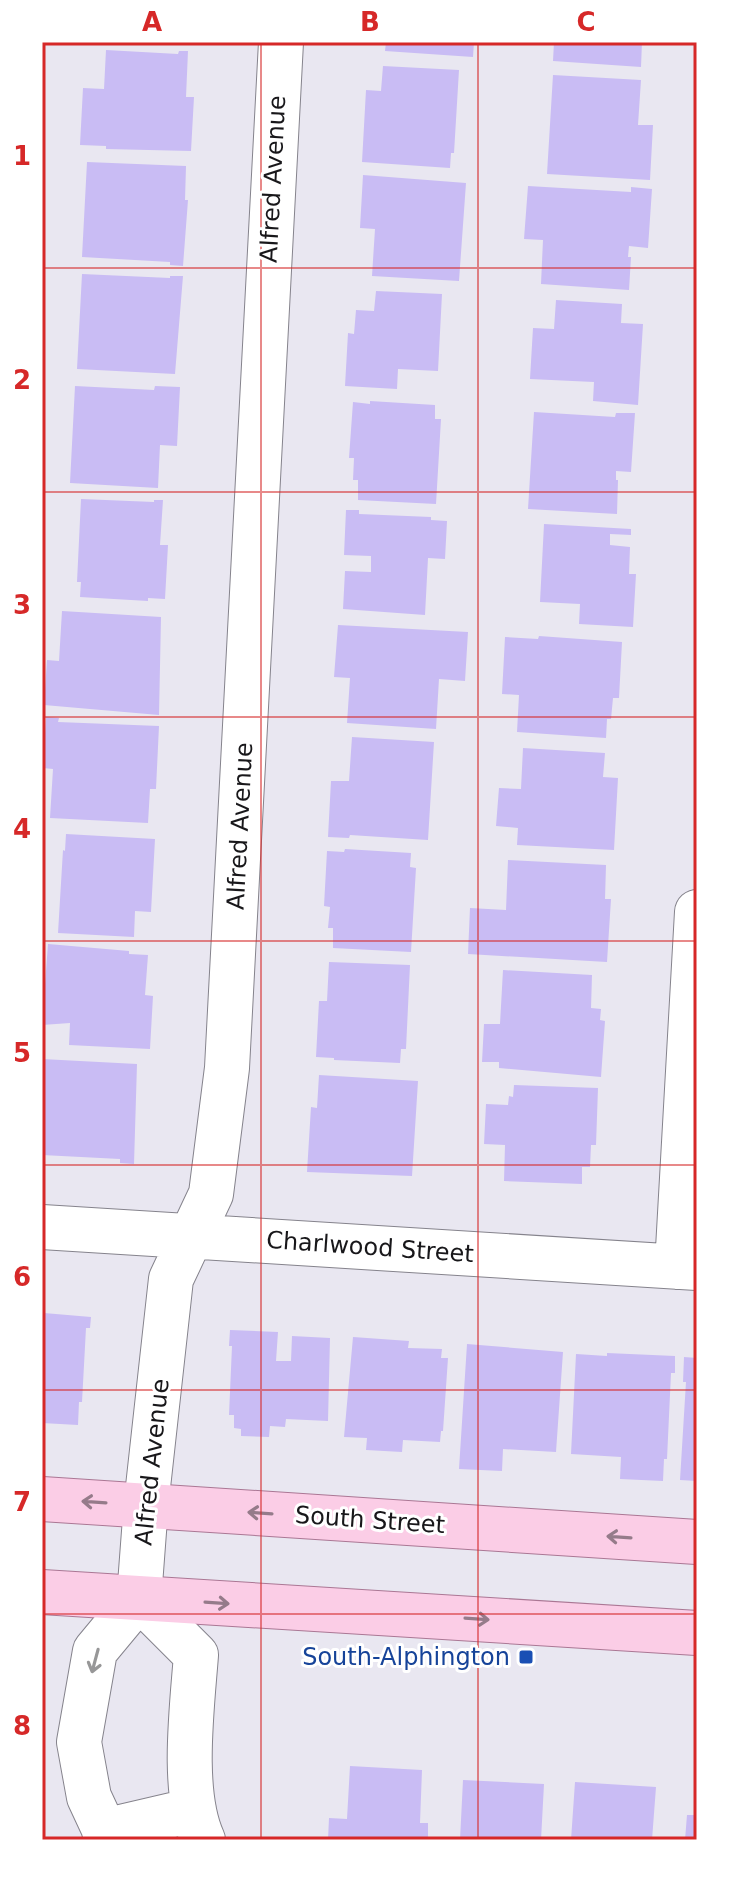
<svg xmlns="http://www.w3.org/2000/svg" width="739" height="1882" viewBox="0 0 739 1882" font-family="'DejaVu Sans',sans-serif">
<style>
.building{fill:#c9bcf4}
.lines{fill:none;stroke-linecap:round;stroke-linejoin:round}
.minor-casing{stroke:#85838c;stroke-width:46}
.primary-casing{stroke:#aa7794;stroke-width:46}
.minor{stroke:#fff;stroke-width:44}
.primary{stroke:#fbcde6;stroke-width:44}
.oneway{stroke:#957b8a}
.oneway2{stroke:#979798}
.grid{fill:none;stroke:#d62828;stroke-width:2;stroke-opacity:0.55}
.transit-dot{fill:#1a4fb4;stroke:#fff;stroke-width:3}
.labels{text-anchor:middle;stroke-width:6;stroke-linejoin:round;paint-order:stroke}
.street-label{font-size:24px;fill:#18171a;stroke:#fff}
.transit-label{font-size:24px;fill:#164399;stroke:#fff;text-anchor:end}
.neatline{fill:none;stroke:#d62828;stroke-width:3}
.grid-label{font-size:26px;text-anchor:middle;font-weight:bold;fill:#d62828}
</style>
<rect width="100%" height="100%" fill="#e9e7f1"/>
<path class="building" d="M386,42H474L473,57L385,51Z
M554,42H642L641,67L553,61Z
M106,50L178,54L179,51H188L186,97H194L191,151L106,149V146L80,145L83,88L104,89Z
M383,66L459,70L454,153H451L450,168L362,162L366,90L381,91Z
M553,75L641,80L638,125H653L650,180L547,174Z
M87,162L186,166L185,200H188L183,266L170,265V262L82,257Z
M363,175L466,183L459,281L372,276L375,229L360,228Z
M528,186L631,192V187L652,189L648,248L629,246L628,257H631L629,290L541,284L543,240L524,239Z
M82,274L170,278V276H183L175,374L77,369Z
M376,291L442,294L438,371L398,369L397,389L345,386L348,333L354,334L356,310L374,311Z
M556,300L622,304L621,323L643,324L638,405L593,401L594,382L530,379L533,328L554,329Z
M75,386L154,390L155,386L180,387L177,446L160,445L158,488L70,483Z
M370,401L435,405V419H441L436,504L358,500V480H353L354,458H349L353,402L370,404Z
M534,412L615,417L616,413H635L631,472L616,471V480H618L617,514L528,509Z
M81,499L154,502V500H163L160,545H168L165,599L148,598V601L80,597L81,582H77Z
M346,510H359V514L431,517V520L447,521L445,559L428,558L425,615L343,609L345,571L371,572V556L344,555Z
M544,524L631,529V535L610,534V545L630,547L629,574H636L633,627L579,624L580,604L540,602Z
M62,611L161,617L159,715L44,705L47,660L59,661Z
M338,625L468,632L465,681L439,679L436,729L347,723L350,678L334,677Z
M539,636L622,642L619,698H613L611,719H607L606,738L517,732L519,695L502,694L505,637L538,639Z
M46,717L59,718L58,722L159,726L156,789H150L148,823L50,818L53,769L43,768Z
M352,737L434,742L428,840L350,835L349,838L328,837L331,781H349Z
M523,748L605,753L603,777L618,778L614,850L517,845L518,828L496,826L499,788L521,789Z
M66,834L155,839L151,912L135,911L134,937L58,933L63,850L65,851Z
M345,849L411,853L410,867L416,868L411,952L333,948V928H328L330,907L324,906L327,851L344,852Z
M508,860L606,865L605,899H611L607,962L468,954L470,908L506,910Z
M48,944L129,951V954L148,955L145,995L153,996L150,1049L69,1045L70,1023L42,1025Z
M329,962L410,965L406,1049H401L400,1063L334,1060V1058L316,1057L319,1001H327Z
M503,970L592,975L591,1008L601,1009L600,1020L605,1021L601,1077L499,1068V1062H482L484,1024H500Z
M42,1059L137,1064L134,1164L120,1163V1159L42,1155Z
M319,1075L418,1081L412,1176L307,1172L311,1107L317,1108Z
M514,1085L598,1088L596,1145H591L590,1167H582V1184L504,1181L505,1145L484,1144L486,1104L508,1105L509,1096L513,1097Z
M44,1313L91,1317L90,1328H86L82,1402H79L78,1425L42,1423Z
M230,1330L278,1332L276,1361H291L292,1336L330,1338L328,1421L286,1419L285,1427L270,1426L269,1437L241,1436V1429L234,1428V1415H229L232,1346H229Z
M353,1337L409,1341L408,1348L442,1349L441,1358H448L443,1431H441L440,1442L403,1440L402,1452L366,1450L367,1438L344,1437Z
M467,1344L563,1352L556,1452L503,1449L502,1471L459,1469Z
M607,1353L675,1356V1373H671L667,1459H664L663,1481L620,1479L621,1457L571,1454L576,1354L607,1356Z
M684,1357L697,1358V1481L680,1480L686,1382H683Z
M350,1766L422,1770L420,1823H428V1840H328L329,1818L347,1819Z
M463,1780L544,1784L541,1840H460Z
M575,1782L656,1787L652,1840H571Z
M687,1815H697V1840H685Z"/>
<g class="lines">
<defs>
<path id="minor" d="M42,1227L697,1268
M677,1267L697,912
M139,1598L146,1505L171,1279L211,1194L227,1068L281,42
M139,1598L196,1655C192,1708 181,1792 203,1840
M104,1831L194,1810
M109,1840L89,1797L79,1742L95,1651L139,1598"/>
<path id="primary" d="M42,1499L697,1542
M42,1592L697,1633"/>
</defs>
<use href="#minor" class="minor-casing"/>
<use href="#primary" class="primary-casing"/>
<use href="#minor" class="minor"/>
<use href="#primary" class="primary"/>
</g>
<defs><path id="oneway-shaft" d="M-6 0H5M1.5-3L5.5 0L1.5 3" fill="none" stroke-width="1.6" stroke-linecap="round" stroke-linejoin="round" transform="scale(2)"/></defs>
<g class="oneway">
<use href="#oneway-shaft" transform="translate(94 1502) rotate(-176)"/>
<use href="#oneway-shaft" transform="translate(260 1513) rotate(-176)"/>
<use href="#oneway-shaft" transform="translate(619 1537) rotate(-176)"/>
<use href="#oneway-shaft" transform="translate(217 1603) rotate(4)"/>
<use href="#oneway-shaft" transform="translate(477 1619) rotate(4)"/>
</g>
<use class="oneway2" href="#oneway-shaft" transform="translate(95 1661) rotate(105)"/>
<path class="grid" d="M261,42V1840M478,42V1840M42,268H697M42,492H697M42,717H697M42,941H697M42,1165H697M42,1390H697M42,1614H697"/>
<rect class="transit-dot" x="518" y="1649" width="16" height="16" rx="4"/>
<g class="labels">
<g class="street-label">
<text transform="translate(273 179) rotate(-87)" y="8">Alfred Avenue</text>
<text transform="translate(240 826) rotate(-87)" y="8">Alfred Avenue</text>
<text transform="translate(370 1247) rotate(4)" y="8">Charlwood Street</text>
<text transform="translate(152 1462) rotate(-84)" y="8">Alfred Avenue</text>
<text transform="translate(370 1520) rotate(4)" y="8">South Street</text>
</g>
<g class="transit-label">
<text x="510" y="1665">South-Alphington</text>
</g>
</g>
<rect width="739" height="1882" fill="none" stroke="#ffffff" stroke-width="88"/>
<rect x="44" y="44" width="651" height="1794" class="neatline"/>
<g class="grid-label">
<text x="152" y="31">A</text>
<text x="370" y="31">B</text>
<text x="586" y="31">C</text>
<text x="22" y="165">1</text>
<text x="22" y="389">2</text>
<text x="22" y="614">3</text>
<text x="22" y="838">4</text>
<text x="22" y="1062">5</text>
<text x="22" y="1286">6</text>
<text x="22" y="1511">7</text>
<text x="22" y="1735">8</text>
</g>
</svg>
